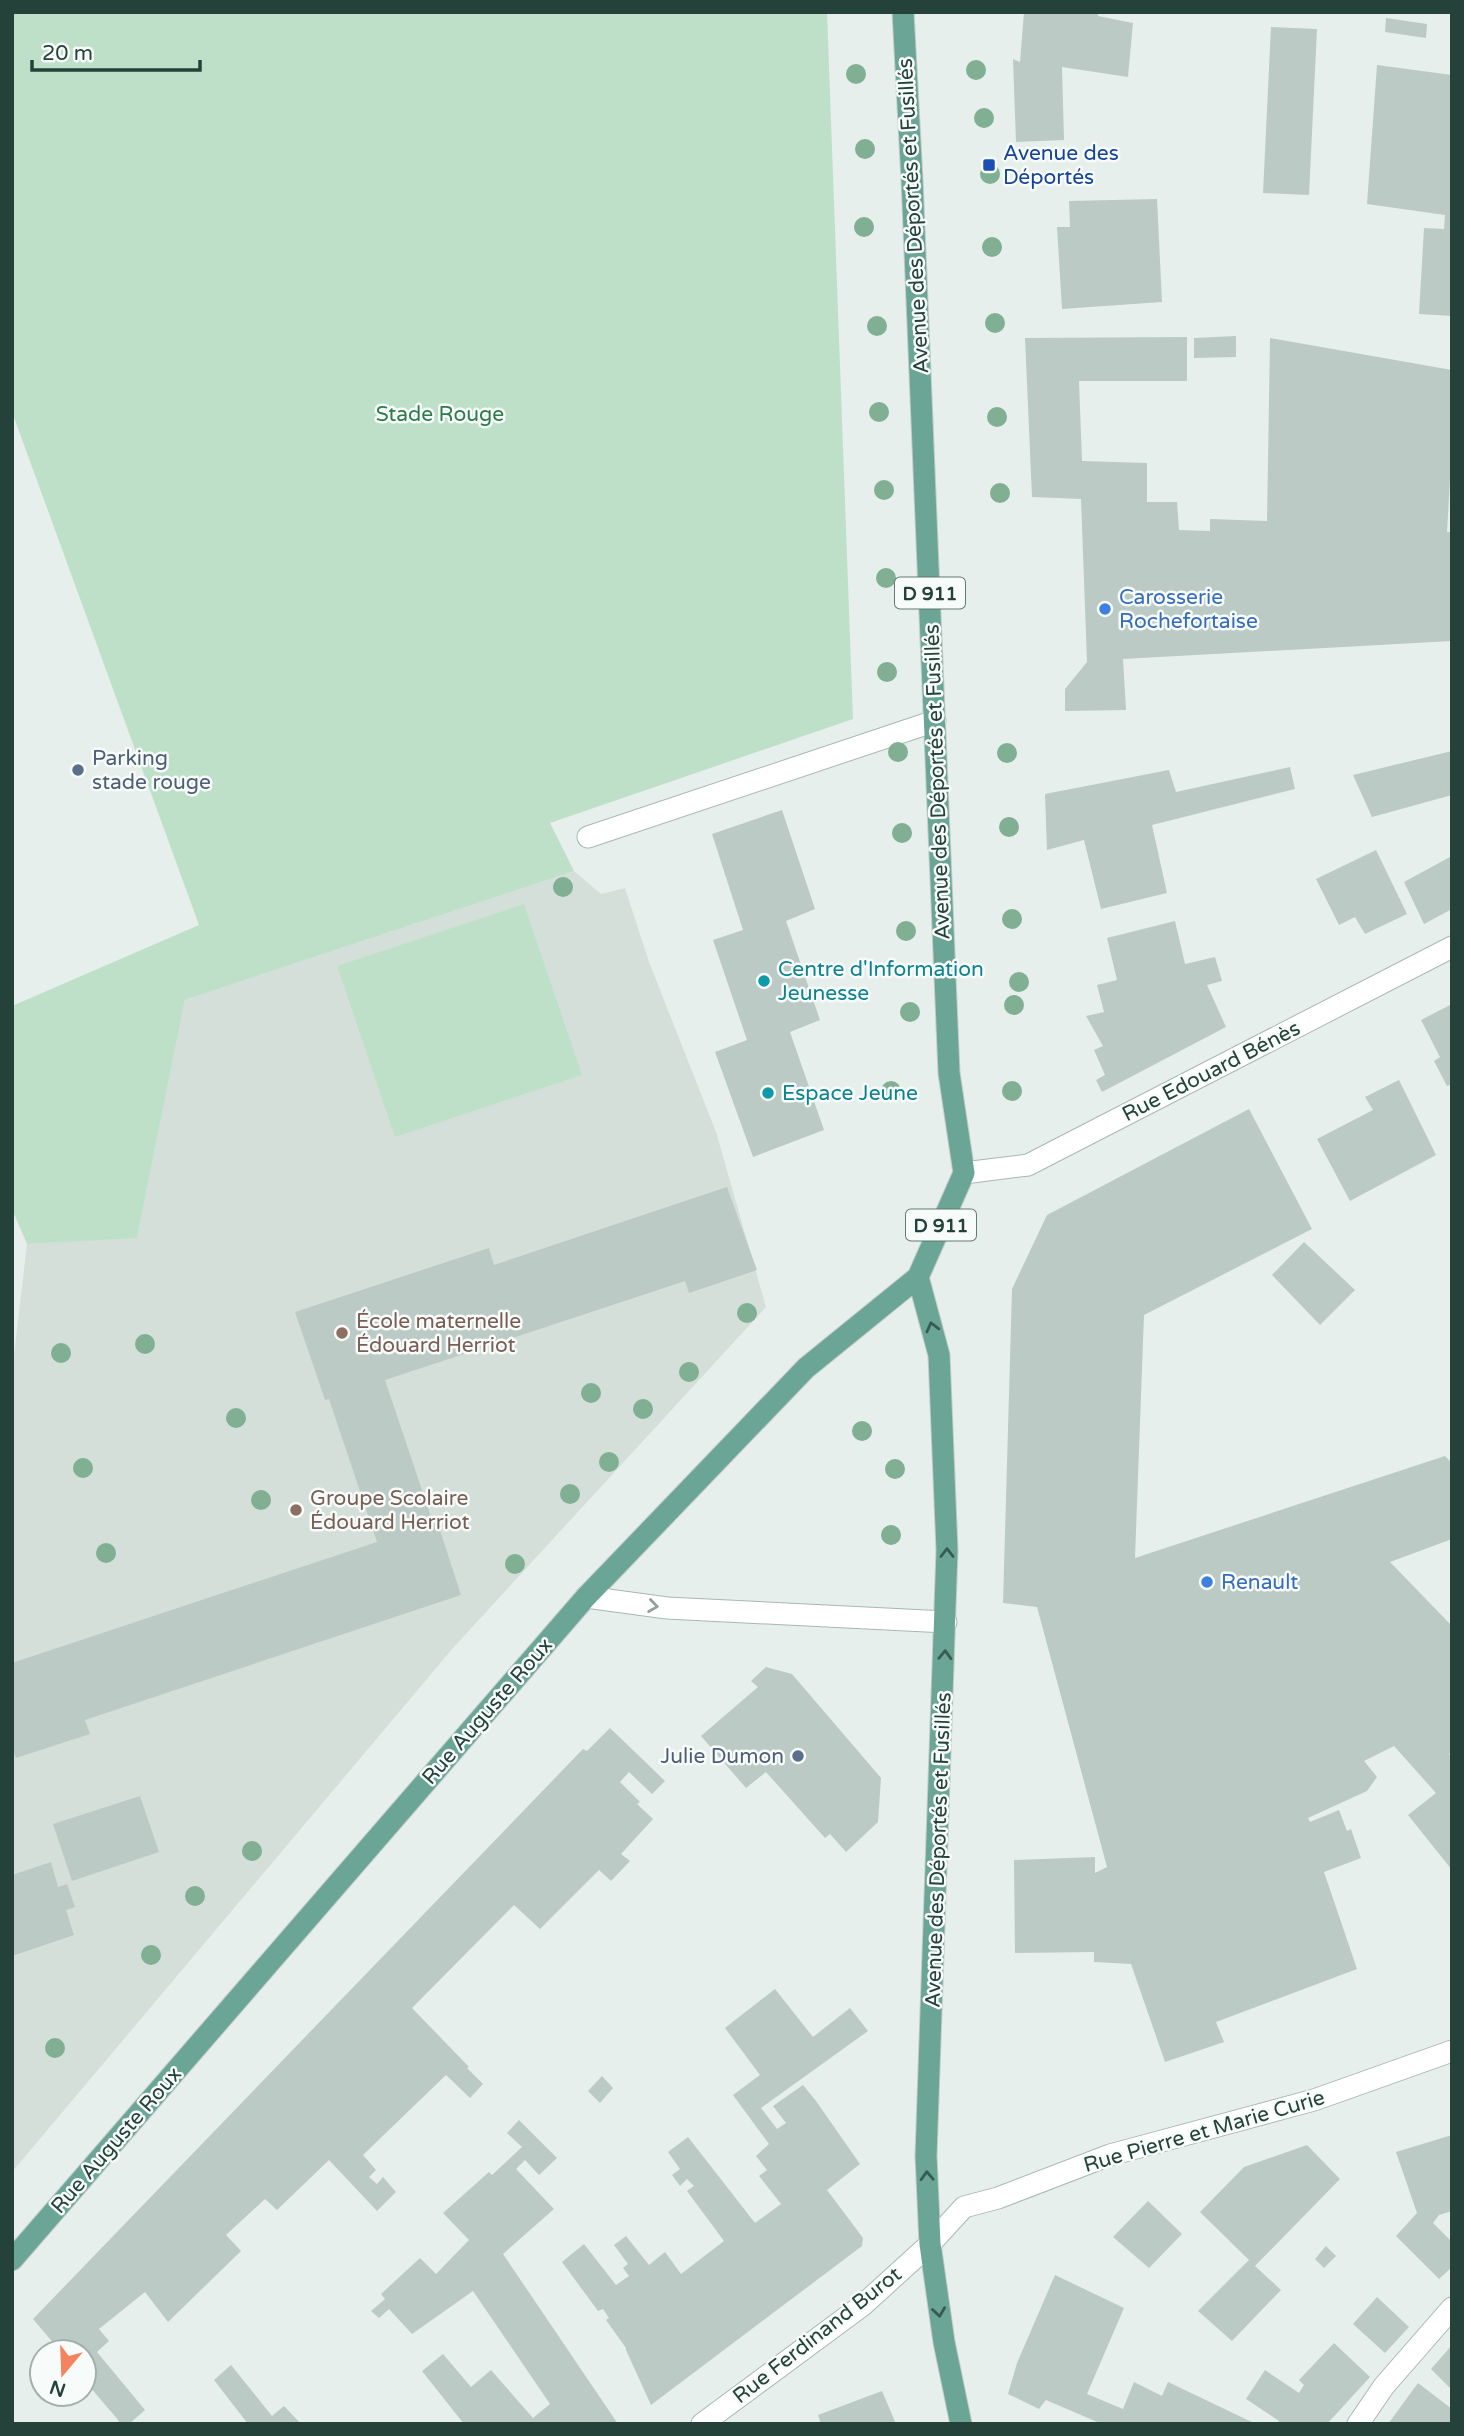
<svg xmlns="http://www.w3.org/2000/svg" width="1464" height="2436" viewBox="0 0 1464 2436" font-family="'Varela Round',sans-serif">
<style>
.built{fill:#d4dfda}
.park{fill:#bfe0c8}
.building{fill:#bbcac4}
.lines{fill:none;stroke-linecap:round;stroke-linejoin:round}
.minor-casing{stroke:#a8b8b2;stroke-width:23}
.major-casing{stroke:#c2cac8;stroke-width:23}
.minor{stroke:#fff;stroke-width:21}
.major{stroke:#6aa596;stroke-width:21}
.tree{fill:#80af93}
.oneway{stroke:#365b51}
.oneway2{stroke:#92a09c}
.transit-dot{fill:#1a4fb4;stroke:#f7fbf9;stroke-width:2.5}
.shop-dot{fill:#3f7fe0;stroke:#f7fbf9;stroke-width:2.5}
.service-dot{fill:#5c6f8a;stroke:#f7fbf9;stroke-width:2.5}
.culture-dot{fill:#0f9aa8;stroke:#f7fbf9;stroke-width:2.5}
.education-dot{fill:#8d6e63;stroke:#f7fbf9;stroke-width:2.5}
.labels{text-anchor:middle;stroke-width:5;stroke-linejoin:round;paint-order:stroke}
.shield{fill:#f7fbf9;stroke:#637a73;stroke-width:2}
.shield-label{font-size:19px;font-weight:bold;fill:#24423a}
.transit-label{font-size:21px;fill:#164399;stroke:#f7fbf9;text-anchor:start}
.street-label{font-size:21px;fill:#24423a;stroke:#f7fbf9}
.park-label{font-size:21px;fill:#2d7a4b;stroke:#f7fbf9}
.shop-label{font-size:21px;fill:#366cbe;stroke:#f7fbf9;text-anchor:start}
.service-label{font-size:21px;fill:#4e5e75;stroke:#f7fbf9;text-anchor:start}
.culture-label{font-size:21px;fill:#0d838f;stroke:#f7fbf9;text-anchor:start}
.education-label{font-size:21px;fill:#785e54;stroke:#f7fbf9;text-anchor:start}
</style>
<rect width="100%" height="100%" fill="#e6efeb"/>
<path class="built" d="M574,871L601,894L625,888L649,962L716,1132L766,1307L453,1648L12,2172V1372L27,1244L137,1237L185,1000Z"/>
<path class="park" d="M12,12H827L853,719L550,823L574,871L185,1000L137,1238L27,1244L12,1209V1006L199,925L12,412Z
M524,904L582,1075L395,1137L337,966Z"/>
<path class="building" d="M1024,12H1098V16L1133,23L1128,77L1062,67L1064,140L1016,142L1013,59L1020,62Z
M1386,18L1427,24L1426,38L1385,32Z
M1271,27L1317,29L1309,195L1263,193Z
M1377,65L1452,75V316L1419,314L1424,228L1444,229L1445,215L1367,204Z
M1157,199L1162,302L1062,309L1057,227H1070L1069,201Z
M1236,336V357L1194,358V338Z
M1187,337V381H1079L1082,461L1147,463V502H1177L1179,530L1210,531V519L1267,521L1270,338L1452,370V445L1447,532H1452V641L1123,659L1126,710L1065,711V689L1087,662L1081,499L1032,497L1025,338Z
M1452,751V795L1372,817L1353,775Z
M1290,767L1295,789L1152,825L1167,893L1101,909L1084,840L1047,850L1045,794L1169,770L1176,792Z
M782,810L815,909L786,921L820,1020L790,1032L824,1130L753,1157L715,1052L747,1040L713,940L743,930L712,834Z
M1376,850L1407,914L1365,934L1355,917L1339,925L1316,879Z
M1450,857L1452,861V909L1424,924L1404,882Z
M1175,921L1185,964L1215,957L1222,981L1207,985L1226,1027L1102,1092L1096,1080L1105,1075L1094,1050L1103,1046L1086,1016L1104,1012L1097,985L1117,980L1107,938Z
M1452,1004V1084L1447,1086L1434,1061L1440,1057L1421,1020Z
M1399,1080L1436,1155L1350,1201L1317,1139L1373,1110L1365,1097Z
M1249,1109L1312,1229L1144,1315L1135,1558L1445,1456L1452,1463V1539L1390,1562L1452,1626V1752L1449,1754L1452,1758V1870L1408,1815L1436,1793L1394,1746L1364,1761L1377,1777L1367,1791L1308,1818L1310,1822L1339,1810L1347,1831L1351,1829L1361,1858L1324,1872L1357,1969L1216,2022L1224,2042L1165,2062L1131,1964L1094,1962V1952L1015,1953L1014,1860L1095,1857V1873L1107,1867L1037,1607L1003,1603L1012,1289L1047,1215Z
M727,1187L757,1270L689,1293L685,1281L385,1380L433,1523L437,1521L461,1595L85,1720L90,1734L16,1758L12,1747V1663L377,1542L329,1399L325,1400L295,1312L489,1248L494,1265Z
M1304,1242L1355,1290L1320,1325L1272,1275Z
M766,1667L792,1674L881,1778L878,1822L846,1852L830,1834L825,1838L766,1772L746,1788L701,1736L758,1687L751,1681Z
M610,1728L665,1781L652,1794L629,1772L620,1782L640,1802L637,1804L653,1819L621,1854L630,1861L611,1881L599,1870L540,1929L514,1905L412,2008L469,2067L467,2068L483,2084L470,2098L446,2075L363,2155L376,2170L369,2177L377,2184L383,2177L396,2192L377,2211L329,2160L277,2210L265,2199L226,2235L241,2251L168,2322L145,2292L99,2329L109,2341L97,2352L145,2410L129,2424H116L119,2421L84,2380V2352H61L33,2319L583,1749L587,1751Z
M140,1796L159,1852L72,1881L53,1824Z
M51,1862L58,1887L67,1884L75,1907L66,1910L74,1935L12,1956V1875Z
M775,1989L813,2037L850,2008L868,2031L761,2108L777,2129L786,2123L773,2106L803,2085L816,2101L860,2164L827,2190L863,2238L862,2246L651,2405L626,2350V2348L606,2320L609,2318L603,2309L598,2311L562,2262L584,2244L616,2285L629,2276L623,2268L628,2264L614,2245L626,2236L649,2265L665,2252L681,2274L724,2241L687,2191L694,2186L687,2179L680,2186L672,2175L680,2169L668,2152L688,2137L755,2223L781,2204L759,2176L767,2170L756,2156L769,2144L733,2095L760,2075L725,2028Z
M602,2076L613,2088L600,2103L588,2091Z
M519,2120L557,2158L539,2175L525,2160L516,2169L554,2209L503,2254L618,2424H464L422,2371L443,2354L471,2387L491,2370L533,2418L550,2404L473,2291L412,2334L389,2309L379,2318L371,2311L385,2299L381,2294L420,2258L436,2274L469,2240L443,2213L489,2172L492,2175L522,2147L507,2133Z
M1452,2135V2211L1439,2215L1433,2223L1452,2242V2267L1439,2279L1396,2236L1417,2213L1396,2152Z
M1307,2145L1340,2179L1255,2266L1281,2290L1232,2341L1198,2311L1249,2260L1200,2212L1244,2167Z
M1148,2201L1182,2234L1149,2268L1113,2237Z
M1326,2246L1336,2256L1324,2268L1315,2259Z
M1055,2275L1124,2308L1087,2394L1123,2409L1134,2382L1162,2396L1168,2382L1256,2424H1102L1046,2400L1039,2409L1008,2394L1017,2363Z
M1377,2297L1409,2327L1385,2353L1353,2324Z
M1334,2343L1370,2377L1327,2424H1277L1279,2421L1246,2399L1265,2370L1299,2393L1304,2385L1299,2380Z
M1452,2345V2390L1431,2369Z
M231,2365L272,2416L284,2406L301,2424H248L214,2380Z
M1418,2383L1452,2409V2424H1388Z
M882,2391L896,2424H821L818,2415Z"/>
<g class="lines">
<defs>
<path id="minor" d="M588,837L935,721
M964,1173L1028,1165L1452,947
M586,1597L667,1608L946,1622
M702,2424L863,2305L930,2244L964,2207L998,2198L1110,2155L1314,2100L1452,2051
M1358,2424L1384,2386L1452,2308"/>
<path id="major" d="M918,1277L939,1355L947,1550L926,2156L930,2244L944,2342L961,2424
M12,2260L586,1597L806,1368L918,1277L964,1173L949,1073L912,180L903,12"/>
</defs>
<use href="#minor" class="minor-casing"/>
<use href="#major" class="major-casing"/>
<use href="#minor" class="minor"/>
<use href="#major" class="major"/>
</g>
<g class="tree">
<circle cx="976" cy="70" r="10"/>
<circle cx="856" cy="74" r="10"/>
<circle cx="984" cy="118" r="10"/>
<circle cx="865" cy="149" r="10"/>
<circle cx="990" cy="174" r="10"/>
<circle cx="864" cy="227" r="10"/>
<circle cx="992" cy="247" r="10"/>
<circle cx="995" cy="323" r="10"/>
<circle cx="877" cy="326" r="10"/>
<circle cx="879" cy="412" r="10"/>
<circle cx="997" cy="417" r="10"/>
<circle cx="884" cy="490" r="10"/>
<circle cx="1000" cy="493" r="10"/>
<circle cx="886" cy="578" r="10"/>
<circle cx="887" cy="672" r="10"/>
<circle cx="898" cy="752" r="10"/>
<circle cx="1007" cy="753" r="10"/>
<circle cx="1009" cy="827" r="10"/>
<circle cx="902" cy="833" r="10"/>
<circle cx="563" cy="887" r="10"/>
<circle cx="1012" cy="919" r="10"/>
<circle cx="906" cy="931" r="10"/>
<circle cx="1019" cy="982" r="10"/>
<circle cx="1014" cy="1005" r="10"/>
<circle cx="910" cy="1012" r="10"/>
<circle cx="891" cy="1091" r="10"/>
<circle cx="1012" cy="1091" r="10"/>
<circle cx="747" cy="1313" r="10"/>
<circle cx="145" cy="1344" r="10"/>
<circle cx="61" cy="1353" r="10"/>
<circle cx="689" cy="1372" r="10"/>
<circle cx="591" cy="1393" r="10"/>
<circle cx="643" cy="1409" r="10"/>
<circle cx="236" cy="1418" r="10"/>
<circle cx="862" cy="1431" r="10"/>
<circle cx="609" cy="1462" r="10"/>
<circle cx="83" cy="1468" r="10"/>
<circle cx="895" cy="1469" r="10"/>
<circle cx="570" cy="1494" r="10"/>
<circle cx="261" cy="1500" r="10"/>
<circle cx="891" cy="1535" r="10"/>
<circle cx="106" cy="1553" r="10"/>
<circle cx="515" cy="1564" r="10"/>
<circle cx="252" cy="1851" r="10"/>
<circle cx="195" cy="1896" r="10"/>
<circle cx="151" cy="1955" r="10"/>
<circle cx="55" cy="2048" r="10"/>
</g>
<defs><path id="oneway-chevron" d="M-2-3.5L2.5 0L-2 3.5" fill="none" stroke-width="1.6" stroke-linecap="round" stroke-linejoin="round" transform="scale(1.75)"/></defs>
<g class="oneway">
<use href="#oneway-chevron" transform="translate(932 1327) rotate(-104)"/>
<use href="#oneway-chevron" transform="translate(947 1553) rotate(-90)"/>
<use href="#oneway-chevron" transform="translate(945 1655) rotate(-88)"/>
<use href="#oneway-chevron" transform="translate(927 2176) rotate(-92)"/>
<use href="#oneway-chevron" transform="translate(939 2312) rotate(82)"/>
</g>
<use class="oneway2" href="#oneway-chevron" transform="translate(653 1606) rotate(8)"/>
<rect class="transit-dot" x="982" y="158" width="14" height="14" rx="3.5"/>
<g class="shop-dot">
<circle cx="1105" cy="609" r="7"/>
<circle cx="1207" cy="1582" r="7"/>
</g>
<g class="service-dot">
<circle cx="78" cy="770" r="7"/>
<circle cx="798" cy="1756" r="7"/>
</g>
<g class="culture-dot">
<circle cx="764" cy="981" r="7"/>
<circle cx="768" cy="1093" r="7"/>
</g>
<g class="education-dot">
<circle cx="342" cy="1333" r="7"/>
<circle cx="296" cy="1510" r="7"/>
</g>
<g class="labels">
<g class="shield">
<rect x="895" y="577.5" width="70" height="31" rx="5"/>
<rect x="906" y="1209.5" width="70" height="31" rx="5"/>
</g>
<g class="shield-label">
<text x="930" y="600">D 911</text>
<text x="941" y="1232">D 911</text>
</g>
<g class="transit-label">
<text x="1003" y="160">Avenue des<tspan x="1003" dy="24">Déportés</tspan></text>
</g>
<g class="street-label">
<text transform="translate(913 216) rotate(-93)" y="7">Avenue des Déportés et Fusillés</text>
<text transform="translate(937 782) rotate(-92)" y="7">Avenue des Déportés et Fusillés</text>
<text transform="translate(1211 1071) rotate(-27)" y="7">Rue Edouard Bénès</text>
<text transform="translate(487 1711) rotate(-49)" y="7">Rue Auguste Roux</text>
<text transform="translate(938 1850) rotate(-88)" y="7">Avenue des Déportés et Fusillés</text>
<text transform="translate(1204 2131) rotate(-16)" y="7">Rue Pierre et Marie Curie</text>
<text transform="translate(116 2140) rotate(-49)" y="7">Rue Auguste Roux</text>
<text transform="translate(817 2335) rotate(-38)" y="7">Rue Ferdinand Burot</text>
</g>
<g class="park-label">
<text x="440" y="421">Stade Rouge</text>
</g>
<g class="shop-label">
<text x="1119" y="604">Carosserie<tspan x="1119" dy="24">Rochefortaise</tspan></text>
<text x="1221" y="1589">Renault</text>
</g>
<g class="service-label">
<text x="92" y="765">Parking<tspan x="92" dy="24">stade rouge</tspan></text>
<text x="784" y="1763" text-anchor="end">Julie Dumon</text>
</g>
<g class="culture-label">
<text x="778" y="976">Centre d'Information<tspan x="778" dy="24">Jeunesse</tspan></text>
<text x="782" y="1100">Espace Jeune</text>
</g>
<g class="education-label">
<text x="356" y="1328">École maternelle<tspan x="356" dy="24">Édouard Herriot</tspan></text>
<text x="310" y="1505">Groupe Scolaire<tspan x="310" dy="24">Édouard Herriot</tspan></text>
</g>
</g>
<rect width="1464" height="2436" fill="none" stroke="#24423a" stroke-width="28"/>
<g transform="translate(63 2373) rotate(199)"><circle r="33" fill="#f7fbf9" stroke="#a3b1ad" stroke-width="2"/>
<path d="M0-5L12 26L0 18L-12 26Z" fill="#f4845f"/>
<text y="-10" font-size="19" font-weight="bold" text-anchor="middle" fill="#24423a">N</text>
</g>
<path d="M32 60v10h168v-10" fill="none" stroke="#24423a" stroke-width="3.5"/>
<text x="42" y="60" font-size="21" fill="#24423a" stroke="#f7fbf9" stroke-width="5" paint-order="stroke">20 m</text>
</svg>
